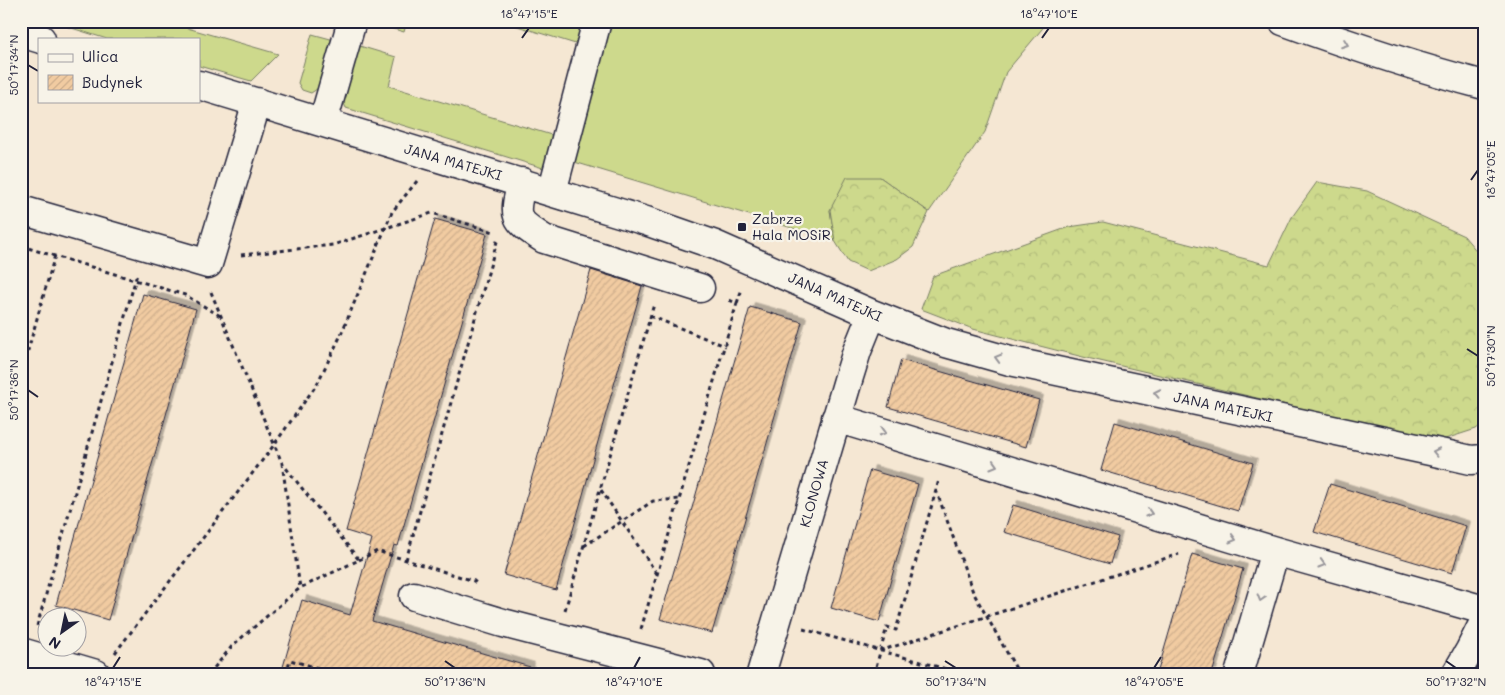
<svg xmlns="http://www.w3.org/2000/svg" width="1505" height="695" viewBox="0 0 1505 695" font-family="Mali,sans-serif">
<style>
.grass{fill:#cdd98c;stroke:#787e64}
.forest{fill:url(#forest-crowns);stroke:#787e64}
.building{fill:url(#building-hatch);stroke:#22223b;filter:url(#shadow)}
.lines{fill:none;stroke-linecap:round;stroke-linejoin:round}
.minor-casing{stroke:#22223b;stroke-width:31}
.major-casing{stroke:#22223b;stroke-width:31}
.path{stroke:#22223b;stroke-width:3;stroke-dasharray:4 4;stroke-linecap:butt}
.minor{stroke:#f7f3e8;stroke-width:28}
.major{stroke:#f7f3e8;stroke-width:28}
.oneway{stroke:#97959a}
.ticks{fill:none;stroke:#22223b;stroke-width:2}
.poi-dot{fill:#22223b;stroke:#f7f3e8;stroke-width:2}
.labels{text-anchor:middle;stroke-width:4.5;stroke-linejoin:round;paint-order:stroke}
.street-label{font-size:14px;fill:#22223b;stroke:#f7f3e8}
.poi-label{font-size:14px;fill:#22223b;stroke:#f7f3e8;text-anchor:start}
.neatline{fill:none;stroke:#22223b;stroke-width:2}
.ticks-label{font-size:12px;text-anchor:middle;fill:#22223b}
</style>
<defs>
<pattern id="forest-crowns" width="20" height="18" patternUnits="userSpaceOnUse" patternTransform="scale(1.25)"><rect width="20" height="18" fill="#cdd98c"/><path d="M2 6a3 3 0 1 1 6 0M12 15a3 3 0 1 1 6 0" fill="none" stroke="#b0ba7a"/></pattern>
<pattern id="building-hatch" width="6" height="6" patternUnits="userSpaceOnUse" patternTransform="scale(1.25)"><rect width="6" height="6" fill="#f1cba1"/><path d="M-1 1l2-2M0 6l6-6M5 7l2-2" fill="none" stroke="#ceae8c"/></pattern>
<filter id="shadow"><feDropShadow dx="4.5" dy="-4.5" stdDeviation="0" flood-color="#0004"/></filter>
</defs>
<rect width="100%" height="100%" fill="#f5e7d3"/>
<filter id="ink" filterUnits="userSpaceOnUse"><feTurbulence type="fractalNoise" baseFrequency=".02" numOctaves="2"/><feDisplacementMap in="SourceGraphic" scale="10" xChannelSelector="R" yChannelSelector="G"/><feConvolveMatrix kernelMatrix="1 2 1 2 8 2 1 2 1" color-interpolation-filters="sRGB"/></filter>
<g filter="url(#ink)">
<path class="grass" d="M49,21H163L278,54L251,81L199,66V39H107Z
M366,21H407L404,32Z
M501,21H588L582,46Z
M607,21H1045L1047,23L1006,72L985,132L929,212L880,177L830,210L835,241L571,161Z
M312,34L338,41L320,87L311,93L302,90L298,83Z
M353,44L396,57L389,86L558,137L548,163L543,168L346,108L342,99Z"/>
<path class="forest" d="M847,177H880L929,212L913,247L897,259L868,271L848,262L835,241L830,210Z
M1317,182L1367,191L1464,236L1484,260V423L1476,429L1439,441L1083,357L973,329L921,309L933,276L1069,227L1103,222L1269,265L1292,217Z"/>
<path class="building" d="M435,219L487,234L398,546L394,545L372,621L530,667L529,674H281L302,600L350,615L372,539L346,531Z
M591,270L642,286L556,590L504,575Z
M143,294L196,309L108,620L56,605Z
M750,307L802,322L712,633L660,619Z
M901,360L1039,400L1026,447L888,407Z
M1115,422L1253,463L1238,511L1101,470Z
M870,470L918,484L879,622L831,608Z
M1330,484L1466,526L1452,573L1314,532Z
M1013,505L1118,537L1110,564L1004,532Z
M1192,554L1243,569L1212,674H1157Z"/>
<g class="lines">
<defs>
<path id="minor" d="M21,33L41,39
M199,85L646,221L715,245L872,314L946,343L1010,361L1449,455L1471,460L1484,459
M323,122L352,21
M522,182C513,217 513,219 544,239L700,288
M552,192L597,21
M21,210L208,264L257,102
M836,418L1275,551L1484,610
M414,596L503,623L701,674
M21,652L96,674
M761,674L848,380L857,351L872,314
M1239,674L1275,551
M1456,674L1470,650L1484,622"/>
<path id="major" d="M1283,21C1349,45 1415,67 1484,85"/>
</defs>
<use href="#minor" class="minor-casing"/>
<use href="#major" class="major-casing"/>
<path class="path" d="M21,246L185,295L222,317
M241,255L333,245L432,213L494,232
M737,303L742,289
M650,316L725,346
M21,375L55,255
M282,463L300,588
M601,490L657,574
M936,490L973,592L1019,674
M584,546L653,501L680,499
M359,560L377,551L474,581L476,583
M406,560L498,238
M565,610L654,304
M37,626L137,274
M641,629L737,303L726,299
M803,629L964,674
M880,651L1179,554
M115,653L274,445L317,384L340,337L392,212L417,181
M209,674L233,645L300,588L359,560L282,463L211,292
M286,674L290,660L339,674
M874,674L887,627L896,630L939,480"/>
<use href="#minor" class="minor"/>
<use href="#major" class="major"/>
</g>
<defs><path id="oneway-chevron" d="M-2-3.5L2.5 0L-2 3.5" fill="none" stroke-width="1.6" stroke-linecap="round" stroke-linejoin="round" transform="scale(1.25)"/></defs>
<g class="oneway">
<use href="#oneway-chevron" transform="translate(1345 44) rotate(20)"/>
<use href="#oneway-chevron" transform="translate(998 358) rotate(-164)"/>
<use href="#oneway-chevron" transform="translate(1157 393) rotate(-168)"/>
<use href="#oneway-chevron" transform="translate(883 432) rotate(17)"/>
<use href="#oneway-chevron" transform="translate(1436 452) rotate(-168)"/>
<use href="#oneway-chevron" transform="translate(994 465) rotate(17)"/>
<use href="#oneway-chevron" transform="translate(1149 513) rotate(17)"/>
<use href="#oneway-chevron" transform="translate(1233 539) rotate(17)"/>
<use href="#oneway-chevron" transform="translate(1322 564) rotate(16)"/>
<use href="#oneway-chevron" transform="translate(1261 598) rotate(107)"/>
</g>
</g>
<path class="ticks" d="M522,38L529,28M1042,38L1049,28M28,65L38,71M1471,180L1478,170M1467,349L1478,356M28,390L38,397M445,661L455,668M945,661L956,668M1446,661L1456,668M113,668L120,657M634,668L640,657M1154,668L1161,657"/>
<rect class="poi-dot" x="737" y="222" width="10" height="10" rx="2.5"/>
<g class="labels">
<g class="street-label">
<text transform="translate(453 162) rotate(16)" y="5">JANA MATEJKI</text>
<text transform="translate(835 297) rotate(24)" y="5">JANA MATEJKI</text>
<text transform="translate(1223 407) rotate(12)" y="5">JANA MATEJKI</text>
<text transform="translate(814 493) rotate(-74)" y="5">KLONOWA</text>
</g>
<g class="poi-label">
<text x="752" y="224">Zabrze<tspan x="752" dy="16">Hala MOSiR</tspan></text>
</g>
</g>
<rect width="1505" height="695" fill="none" stroke="#f7f3e8" stroke-width="55"/>
<rect x="38" y="38" width="162" height="65" fill="#f7f3e8" stroke="#a29fa3"/>
<rect x="48" y="54" width="25" height="8" fill="#f7f3e8" stroke="#a29fa3"/>
<text x="82" y="62" font-size="15" fill="#22223b">Ulica</text>
<rect x="48" y="75" width="25" height="15" fill="url(#building-hatch)" stroke="#a29fa3"/>
<text x="82" y="88" font-size="15" fill="#22223b">Budynek</text>
<g transform="translate(62 632) rotate(213)"><circle r="24" fill="#f7f3e8" stroke="#a29fa3"/>
<path d="M0-4L9 19L0 12L-9 19Z" fill="#22223b"/>
<text y="-8" font-size="14" font-weight="bold" text-anchor="middle" fill="#22223b">N</text>
</g>
<rect x="28" y="28" width="1450" height="640" class="neatline"/>
<g class="ticks-label">
<text x="529" y="18">18°47'15"E</text>
<text x="1049" y="18">18°47'10"E</text>
<text transform="translate(14 65) rotate(-90)" y="4">50°17'34"N</text>
<text transform="translate(1491 170) rotate(-90)" y="4">18°47'05"E</text>
<text transform="translate(1491 356) rotate(-90)" y="4">50°17'30"N</text>
<text transform="translate(14 390) rotate(-90)" y="4">50°17'36"N</text>
<text x="113" y="686">18°47'15"E</text>
<text x="455" y="686">50°17'36"N</text>
<text x="634" y="686">18°47'10"E</text>
<text x="956" y="686">50°17'34"N</text>
<text x="1154" y="686">18°47'05"E</text>
<text x="1456" y="686">50°17'32"N</text>
</g>
</svg>
